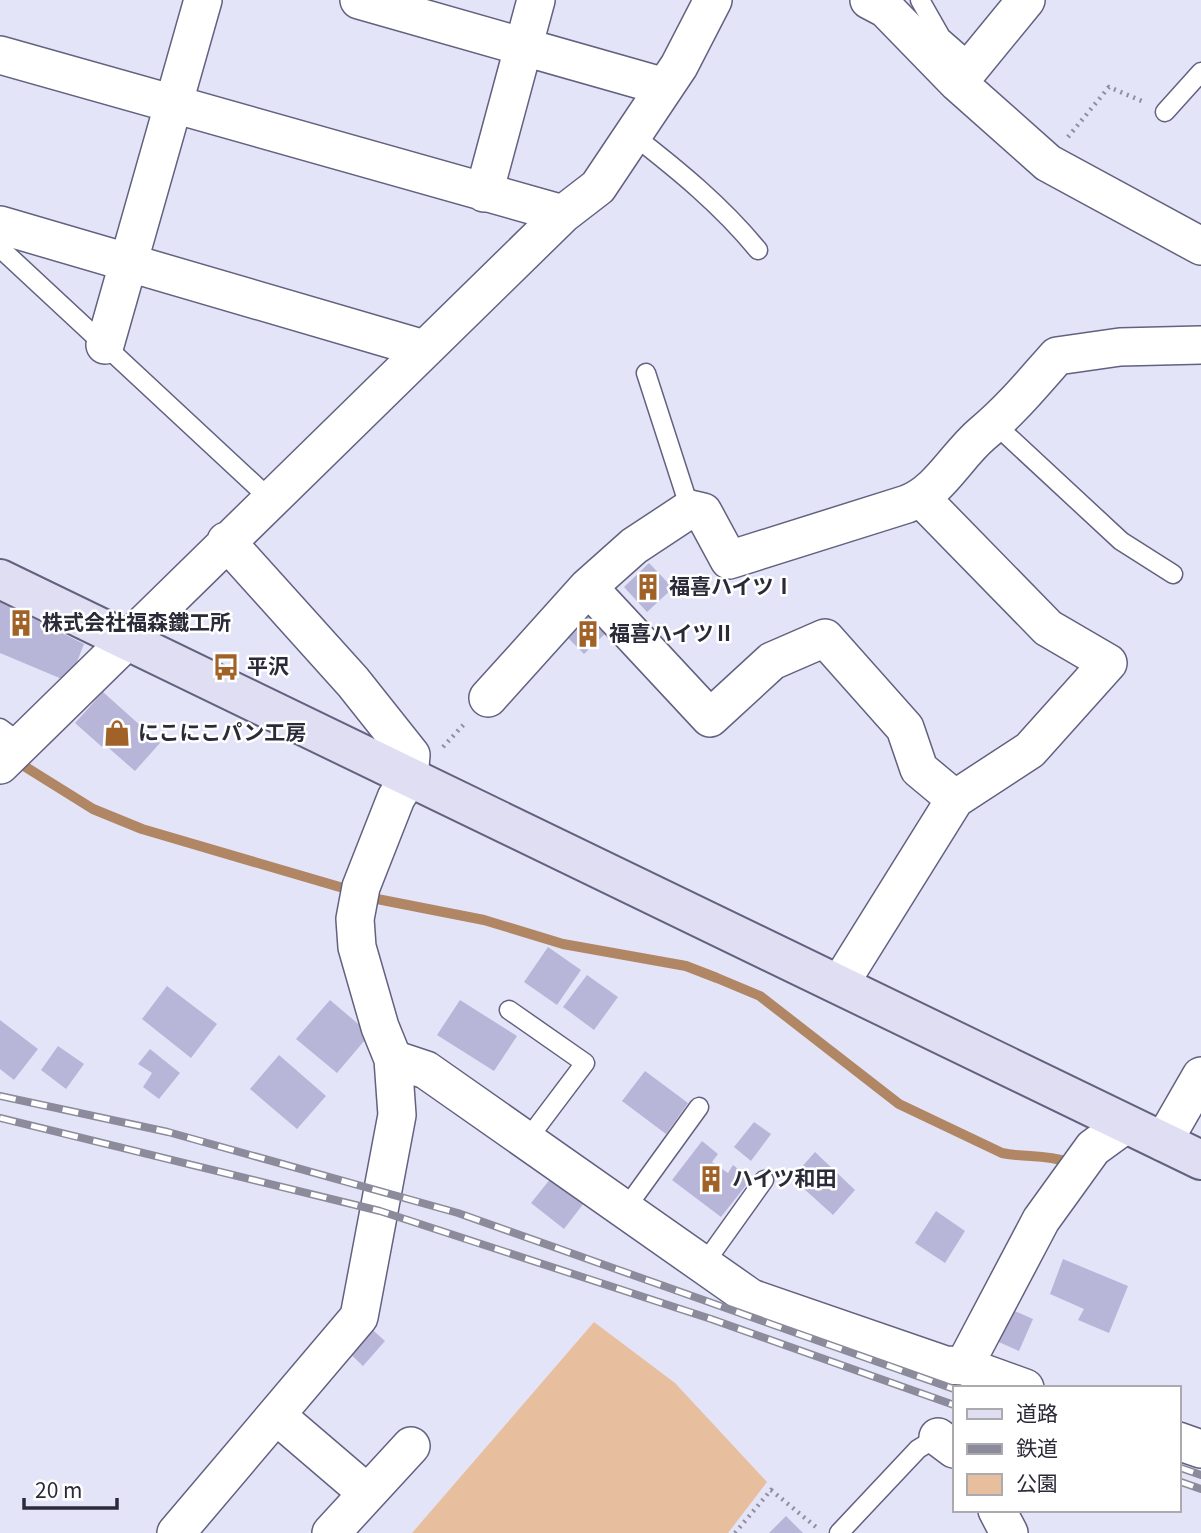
<svg xmlns="http://www.w3.org/2000/svg" width="1201" height="1533" viewBox="0 0 1201 1533" font-family="Georgia,'Noto Sans JP',serif">
<style>
.green{fill:#e8bf9e}
.lines{fill:none;stroke-linecap:round;stroke-linejoin:round}
.stream{stroke:#b08664;stroke-width:10}
.building{fill:#b7b6d8}
.lane-casing{stroke:#62617f;stroke-width:21}
.street-casing{stroke:#62617f;stroke-width:40}
.secondary-casing{stroke:#62617f;stroke-width:42}
.path{stroke:#8f8ea0;stroke-width:4.5;stroke-dasharray:2 5;stroke-linecap:butt}
.lane{stroke:#fff;stroke-width:18}
.street{stroke:#fff;stroke-width:37}
.secondary{stroke:#dfdef2;stroke-width:38}
.rail-casing{stroke:#8b8b9c;stroke-width:8}
.rail{stroke:#fff;stroke-width:5;stroke-dasharray:16;stroke-linecap:butt}
.labels{text-anchor:middle;stroke-width:5;stroke-linejoin:round;paint-order:stroke}
.poi-label{font-size:21px;font-weight:bold;fill:#2b2a38;stroke:#fff;text-anchor:start}
</style>
<rect width="100%" height="100%" fill="#e4e4f9"/>
<path class="green" d="M594,1322L675,1383L767,1482L728,1533H412Z"/>
<g class="lines">
<path class="stream" d="M24,766L93,809L142,829L350,890
M372,898L484,920L563,944L686,966L717,978L760,996L899,1104L1002,1153C1026,1158 1044,1154 1068,1162"/>
</g>
<path class="building" d="M649,563L673,588L647,612L624,587Z
M0,602L84,644L69,682L0,653Z
M591,613L609,630L584,654L567,637Z
M103,692L160,743L135,771L104,744L102,747L75,723Z
M548,947L581,970L557,1005L524,982Z
M587,975L618,997L594,1030L563,1007Z
M167,986L217,1024L191,1058L142,1019Z
M330,1000L370,1034L337,1073L296,1039Z
M460,1000L517,1036L494,1071L437,1035Z
M0,1020L38,1049L14,1080L0,1069Z
M58,1046L84,1064L66,1089L41,1070Z
M150,1049L180,1073L159,1099L143,1087L152,1073L138,1064Z
M279,1055L326,1096L297,1129L250,1089Z
M645,1071L688,1103L666,1134L622,1101Z
M754,1122L771,1134L751,1161L734,1147Z
M702,1141L718,1154L712,1162L728,1173L733,1165L751,1179L721,1217L672,1180Z
M815,1152L855,1190L833,1215L792,1178Z
M555,1173L587,1199L564,1229L531,1203Z
M936,1211L965,1231L945,1263L915,1243Z
M1063,1259L1128,1286L1109,1333L1078,1320L1084,1309L1050,1294Z
M1008,1308L1033,1319L1019,1351L994,1340Z
M366,1324L385,1341L363,1366L344,1348Z
M786,1516L803,1533H769Z"/>
<g class="lines">
<defs>
<path id="lane" d="M920,0L941,37L973,65
M1165,112L1201,72
M633,135C678,170 721,205 758,250
M0,248L270,499
M646,373L690,509
M996,425L1121,541L1173,574
M0,728L23,745
M509,1010L585,1063L527,1140
M626,1208L699,1107
M704,1264L764,1180
M839,1533L918,1449L938,1437"/>
<path id="street" d="M359,0L665,87
M869,0L886,9L958,83L1048,163L1201,246
M0,55L563,214
M958,83L1026,0
M484,193L536,0
M0,225L424,349
M105,345L203,0
M588,587L710,718L772,661L825,638L905,728L919,769L955,799
M488,698L588,587L634,546L690,509L703,512L729,560L907,504C939,492 956,456 982,434C1010,411 1033,383 1057,356L1120,347L1201,345
M0,765L563,214L598,187L679,66L713,0
M839,985L955,799L1030,750L1108,663L1048,628L922,499
M393,1059L426,1070L751,1298L945,1365L964,1366L1025,1388
M1163,1142L1201,1076
M964,1366L1041,1220L1093,1148L1126,1124
M277,1416L367,1493
M938,1437L954,1449
M1178,1441L1201,1449
M997,1510L1009,1533
M176,1533L359,1317L397,1115L393,1059L380,1027L357,947L355,919L361,887L396,798L409,777L411,755L353,682L226,541
M331,1533L411,1446"/>
<path id="secondary" d="M0,579L1201,1160"/>
</defs>
<use href="#lane" class="lane-casing"/>
<use href="#street" class="street-casing"/>
<use href="#secondary" class="secondary-casing"/>
<path class="path" d="M1068,137L1109,87L1144,102
M443,747L466,722
M735,1533L771,1490L816,1527"/>
<use href="#lane" class="lane"/>
<use href="#street" class="street"/>
<use href="#secondary" class="secondary"/>
<defs>
<path id="rail" d="M0,1096L168,1132L458,1213L954,1389
M0,1118L380,1211L711,1319L954,1405
M1178,1467L1201,1475
M1178,1481L1201,1489"/>
</defs>
<use href="#rail" class="rail-casing"/>
<use href="#rail" class="rail"/>
</g>
<defs>
<symbol id="building-bare" viewBox="-9 -9 18 18"><path d="M-4-6H4V6H1V3H-1V6H-4ZM-2.5-4.3h1.7v1.8h-1.7ZM.8-4.3h1.7v1.8H.8ZM-2.5-1h1.7V.8h-1.7ZM.8-1h1.7V.8H.8Z" fill="#a06227" stroke="#fff" stroke-width="2.5" paint-order="stroke"/></symbol>
<symbol id="bus-bare" viewBox="-9 -9 18 18"><path d="M-5-6H5V4H4V6H2V4H-2V6H-4V4H-5ZM-3.5-4V0h7V-4ZM-3.5 1.2v1.5H-2V1.2ZM2 1.2v1.5H3.5V1.2Z" fill="#a06227" stroke="#fff" stroke-width="2.5" paint-order="stroke"/></symbol>
<symbol id="shop-bare" viewBox="-9 -9 18 18"><path d="M-5-2.5h2.3a2.7 3.5 0 0 1 5.4 0H5L5.5 6h-11ZM-1.5-2.5h3a1.5 2.3 0 0 0-3 0Z" fill="#a06227" stroke="#fff" stroke-width="2.5" paint-order="stroke"/></symbol>
</defs>
<g fill-rule="evenodd">
<use href="#building-bare" x="629" y="568" width="38" height="38"/>
<use href="#building-bare" x="2" y="604" width="38" height="38"/>
<use href="#building-bare" x="569" y="615" width="38" height="38"/>
<use href="#bus-bare" x="207" y="648" width="38" height="38"/>
<use href="#shop-bare" x="98" y="714" width="38" height="38"/>
<use href="#building-bare" x="692" y="1160" width="38" height="38"/>
</g>
<g class="labels">
<g class="poi-label">
<text x="669" y="594">福喜ハイツⅠ</text>
<text x="42" y="630">株式会社福森鐵工所</text>
<text x="609" y="641">福喜ハイツⅡ</text>
<text x="247" y="674">平沢</text>
<text x="138" y="740">にこにこパン工房</text>
<text x="732" y="1186">ハイツ和田</text>
</g>
</g>
<rect x="953" y="1386" width="228" height="126" fill="#ffffff" stroke="#aaaaaf" stroke-width="2"/>
<rect x="967" y="1409" width="35" height="10" fill="#dfdef2" stroke="#aaaaaf" stroke-width="2"/>
<text x="1016" y="1421" font-size="21" fill="#2b2a38">道路</text>
<rect x="967" y="1444" width="35" height="10" fill="#8b8b9c" stroke="#aaaaaf" stroke-width="2"/>
<text x="1016" y="1456" font-size="21" fill="#2b2a38">鉄道</text>
<rect x="967" y="1474" width="35" height="21" fill="#e8bf9e" stroke="#aaaaaf" stroke-width="2"/>
<text x="1016" y="1491" font-size="21" fill="#2b2a38">公園</text>
<path d="M24 1498v10h93v-10" fill="none" stroke="#2b2a38" stroke-width="3.5"/>
<text x="35" y="1498" font-size="21" fill="#2b2a38" stroke="#ffffff" stroke-width="5" paint-order="stroke">20 m</text>
</svg>
